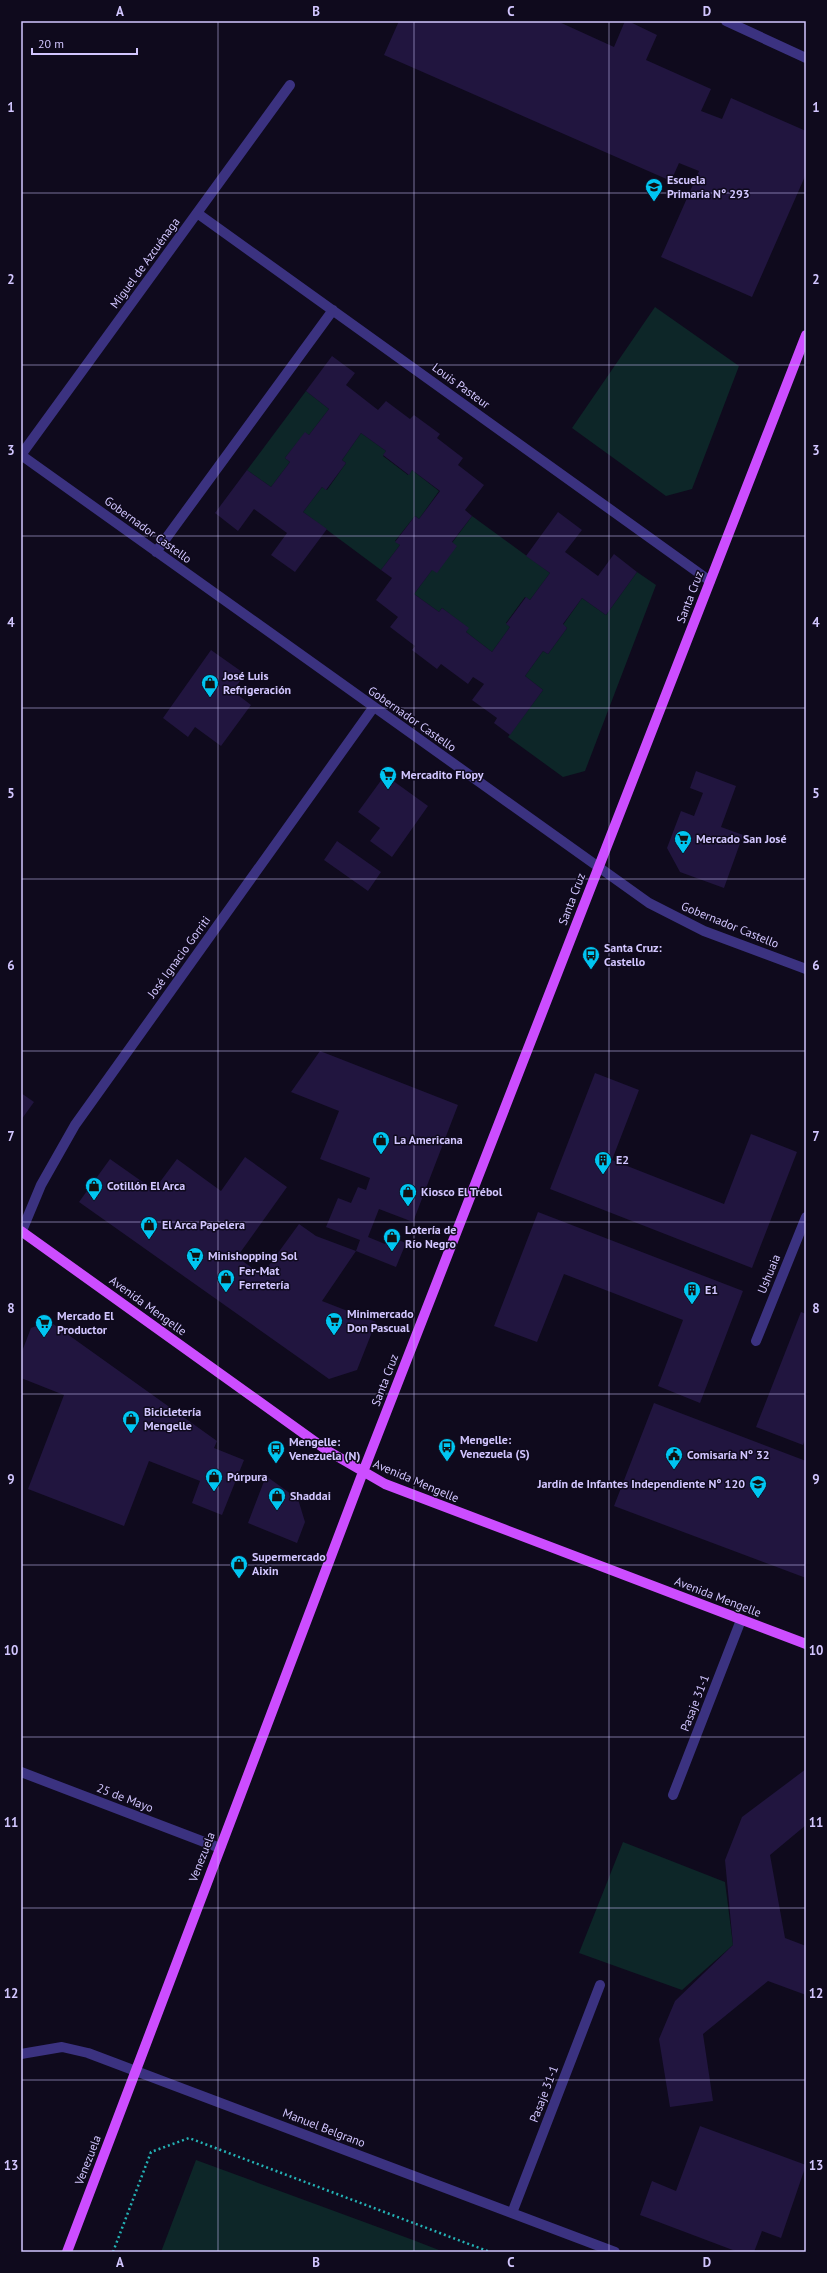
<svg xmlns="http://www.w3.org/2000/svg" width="827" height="2273" viewBox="0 0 827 2273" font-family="'PT Sans',sans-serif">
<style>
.green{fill:#0d2628}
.building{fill:#21153f}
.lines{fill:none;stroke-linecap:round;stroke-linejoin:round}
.path{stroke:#24b2b5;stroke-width:2.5;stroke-dasharray:2 3;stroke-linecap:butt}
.minor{stroke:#3b3280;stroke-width:10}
.major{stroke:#cc4dff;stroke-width:10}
.grid{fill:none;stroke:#d2c6ff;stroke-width:1;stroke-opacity:0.55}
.labels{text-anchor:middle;stroke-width:3;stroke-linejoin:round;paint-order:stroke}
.poi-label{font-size:12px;font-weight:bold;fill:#d2c6ff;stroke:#0f0a1d;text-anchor:start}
.street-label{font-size:12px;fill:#d2c6ff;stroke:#0f0a1d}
.neatline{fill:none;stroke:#d2c6ff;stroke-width:1.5}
.grid-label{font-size:13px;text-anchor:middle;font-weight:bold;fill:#d2c6ff}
</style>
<rect width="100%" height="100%" fill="#0f0a1d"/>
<path class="green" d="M655,307L739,366L692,489L666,496L572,428Z
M306,391L329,409L309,435L305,433L285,458L290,462L271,487L247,470Z
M361,433L386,451L383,456L408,475L412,470L439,491L419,519L415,516L395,541L400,545L381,570L303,512L322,487L327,490L346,463L342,460Z
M472,516L550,573L530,600L525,597L506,623L510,627L492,652L466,632L468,628L442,608L439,612L414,594Z
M637,572L656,585L585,771L563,777L508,737L543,690L525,676L543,651L548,654L567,628L563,625L582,598L606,615Z
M623,1842L725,1882L733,1945L682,1990L579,1953Z
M196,2160L413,2240L444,2252H161Z"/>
<path class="building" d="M399,21H557L614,47L625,21H628L657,35L646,60L711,89L701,111L722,119L731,98L806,131V174L752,297L661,257L699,171L679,163L671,181L384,55Z
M332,356L355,373L346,385L378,410L386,401L410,419L414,415L440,434L437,438L463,458L458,465L484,485L465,510L472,516L452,542L457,546L437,573L432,570L414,594L439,612L442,608L469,628L466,632L492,652L510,627L506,624L526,597L530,600L550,573L526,556L558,512L582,530L565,552L598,576L614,554L637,572L606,615L582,598L563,624L567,628L548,654L543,651L525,676L543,690L510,735L494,723L497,718L472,700L484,684L473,677L468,684L441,664L437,669L412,650L415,646L390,627L398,617L376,600L392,578L381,570L400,545L395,542L415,516L419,519L440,491L412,470L409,475L383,455L386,451L361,433L342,460L346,463L326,490L322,487L303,512L327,529L295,572L271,555L287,533L254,509L238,531L215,513L247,470L271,487L290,462L285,458L305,432L309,435L329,409L306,391Z
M211,650L245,674L233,691L251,705L221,746L195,727L188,737L163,718Z
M696,771L736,786L721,827L743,835L724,888L680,872L667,848L681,811L694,816L703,793L690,788Z
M385,775L428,806L392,857L370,841L380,828L358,812Z
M337,841L381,872L368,891L324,860Z
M320,1051L458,1105L413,1222L379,1209L368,1237L385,1244L388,1236L406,1243L396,1267L356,1251L360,1240L326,1227L338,1198L351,1203L358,1187L366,1190L370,1178L320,1159L339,1111L291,1092Z
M595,1073L639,1090L612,1160L724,1204L751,1134L797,1152L752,1268L550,1189Z
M21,1093L34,1102L21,1120Z
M245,1157L287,1187L237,1257L262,1275L299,1224L316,1236L356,1251L322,1301L376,1322L357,1370L329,1379L79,1202L110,1159L154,1190L177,1159L221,1191Z
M538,1212L743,1291L700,1403L658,1386L683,1320L564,1274L537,1342L494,1326Z
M801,1312L806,1314V1437L803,1445L756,1427Z
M49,1321L217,1441L214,1448L244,1460L222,1515L192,1503L200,1481L149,1461L124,1526L28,1489L64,1395L21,1378V1354L31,1328Z
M654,1403L806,1461V1578L614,1506Z
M266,1476L298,1499L305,1522L297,1543L248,1523Z
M806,1769V1825L770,1855L785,1938L806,1946V1995L768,1981L703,2034L713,2101L670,2107L659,2039L675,2001L733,1945L725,1860L742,1817Z
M700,2126L806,2165L781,2238L762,2231L754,2252H738L640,2215L652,2181L676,2191Z"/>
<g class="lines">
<path class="path" d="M113,2252L151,2152L189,2138L490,2252"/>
<path class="minor" d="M726,21L806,58
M197,213L710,581
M21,455L649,903L704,931L806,969
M21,455L290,85
M156,552L333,310
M21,1233L41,1185L75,1125L373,708
M756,1341L806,1217
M21,1772L220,1848
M673,1795L741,1620
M21,2054L62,2047L88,2053L615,2252
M512,2213L600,1985"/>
<path class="major" d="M21,1231L328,1451L385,1484L806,1644
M67,2252L363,1472L806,335"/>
</g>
<path class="grid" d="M218,21V2252M414,21V2252M609,21V2252M21,193H806M21,365H806M21,536H806M21,708H806M21,879H806M21,1051H806M21,1222H806M21,1394H806M21,1565H806M21,1737H806M21,1908H806M21,2080H806"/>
<defs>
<symbol id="school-pin" viewBox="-11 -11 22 30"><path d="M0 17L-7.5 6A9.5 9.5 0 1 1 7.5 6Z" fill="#00c5f1" stroke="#0f0a1d"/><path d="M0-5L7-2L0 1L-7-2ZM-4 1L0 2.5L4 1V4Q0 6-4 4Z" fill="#111"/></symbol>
<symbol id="shop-pin" viewBox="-11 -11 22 30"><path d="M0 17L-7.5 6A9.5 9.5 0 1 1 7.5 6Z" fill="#00c5f1" stroke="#0f0a1d"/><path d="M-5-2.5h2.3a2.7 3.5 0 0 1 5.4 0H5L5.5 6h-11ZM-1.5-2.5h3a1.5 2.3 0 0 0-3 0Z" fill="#111"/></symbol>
<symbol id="supermarket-pin" viewBox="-11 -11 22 30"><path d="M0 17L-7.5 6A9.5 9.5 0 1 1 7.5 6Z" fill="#00c5f1" stroke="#0f0a1d"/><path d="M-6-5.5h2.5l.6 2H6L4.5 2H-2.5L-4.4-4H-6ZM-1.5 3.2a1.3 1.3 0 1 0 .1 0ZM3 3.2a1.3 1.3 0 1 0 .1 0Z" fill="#111"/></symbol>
<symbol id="bus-pin" viewBox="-11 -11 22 30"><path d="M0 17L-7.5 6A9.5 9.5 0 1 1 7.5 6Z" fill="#00c5f1" stroke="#0f0a1d"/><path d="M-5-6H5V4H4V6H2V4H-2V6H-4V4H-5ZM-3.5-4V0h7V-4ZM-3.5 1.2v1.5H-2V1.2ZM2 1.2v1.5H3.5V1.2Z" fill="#111"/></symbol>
<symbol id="building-pin" viewBox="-11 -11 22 30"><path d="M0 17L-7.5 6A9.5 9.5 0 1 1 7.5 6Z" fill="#00c5f1" stroke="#0f0a1d"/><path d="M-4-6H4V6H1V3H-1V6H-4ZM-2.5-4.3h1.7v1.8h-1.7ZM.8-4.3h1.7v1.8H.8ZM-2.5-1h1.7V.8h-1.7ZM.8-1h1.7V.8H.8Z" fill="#111"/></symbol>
<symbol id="civic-pin" viewBox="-11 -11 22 30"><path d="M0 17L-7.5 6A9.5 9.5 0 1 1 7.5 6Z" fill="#00c5f1" stroke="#0f0a1d"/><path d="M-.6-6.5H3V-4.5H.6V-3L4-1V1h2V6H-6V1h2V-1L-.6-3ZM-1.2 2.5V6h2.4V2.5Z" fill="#111"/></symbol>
</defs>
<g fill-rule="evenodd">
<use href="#school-pin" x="644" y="177" width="20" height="27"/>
<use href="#shop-pin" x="200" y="673" width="20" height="27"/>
<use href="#supermarket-pin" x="378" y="765" width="20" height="27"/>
<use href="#supermarket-pin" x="673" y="829" width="20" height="27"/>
<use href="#bus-pin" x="581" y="945" width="20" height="27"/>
<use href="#shop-pin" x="371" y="1130" width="20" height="27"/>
<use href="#building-pin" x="593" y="1150" width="20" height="27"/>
<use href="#shop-pin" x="84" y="1176" width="20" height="27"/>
<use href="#shop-pin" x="398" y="1182" width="20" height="27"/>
<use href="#shop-pin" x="139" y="1215" width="20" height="27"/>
<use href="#shop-pin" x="382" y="1227" width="20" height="27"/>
<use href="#supermarket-pin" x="185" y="1246" width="20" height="27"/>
<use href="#shop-pin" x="216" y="1268" width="20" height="27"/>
<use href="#building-pin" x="682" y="1280" width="20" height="27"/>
<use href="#supermarket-pin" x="324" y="1311" width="20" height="27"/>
<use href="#supermarket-pin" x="34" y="1313" width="20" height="27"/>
<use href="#shop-pin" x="121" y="1409" width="20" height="27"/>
<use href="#bus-pin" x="437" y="1437" width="20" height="27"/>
<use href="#bus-pin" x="266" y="1439" width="20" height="27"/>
<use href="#civic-pin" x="664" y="1445" width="20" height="27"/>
<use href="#shop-pin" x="204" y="1467" width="20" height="27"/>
<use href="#school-pin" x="748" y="1474" width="20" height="27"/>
<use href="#shop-pin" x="267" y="1486" width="20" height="27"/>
<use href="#shop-pin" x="229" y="1554" width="20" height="27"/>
</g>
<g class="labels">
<g class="poi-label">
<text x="667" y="184">Escuela<tspan x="667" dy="14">Primaria N° 293</tspan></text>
<text x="223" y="680">José Luis<tspan x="223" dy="14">Refrigeración</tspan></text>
<text x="401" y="779">Mercadito Flopy</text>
<text x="696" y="843">Mercado San José</text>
<text x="604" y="952">Santa Cruz:<tspan x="604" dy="14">Castello</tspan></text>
<text x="394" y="1144">La Americana</text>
<text x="616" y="1164">E2</text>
<text x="107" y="1190">Cotillón El Arca</text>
<text x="421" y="1196">Kiosco El Trébol</text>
<text x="162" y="1229">El Arca Papelera</text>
<text x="405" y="1234">Lotería de<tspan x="405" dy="14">Río Negro</tspan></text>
<text x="208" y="1260">Minishopping Sol</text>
<text x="239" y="1275">Fer-Mat<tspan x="239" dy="14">Ferretería</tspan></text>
<text x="705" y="1294">E1</text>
<text x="347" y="1318">Minimercado<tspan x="347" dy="14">Don Pascual</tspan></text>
<text x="57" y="1320">Mercado El<tspan x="57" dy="14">Productor</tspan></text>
<text x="144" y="1416">Bicicletería<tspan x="144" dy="14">Mengelle</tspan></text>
<text x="460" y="1444">Mengelle:<tspan x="460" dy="14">Venezuela (S)</tspan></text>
<text x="289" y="1446">Mengelle:<tspan x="289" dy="14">Venezuela (N)</tspan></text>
<text x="687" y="1459">Comisaría Nº 32</text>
<text x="227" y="1481">Púrpura</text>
<text x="745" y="1488" text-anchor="end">Jardín de Infantes Independiente N° 120</text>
<text x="290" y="1500">Shaddai</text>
<text x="252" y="1561">Supermercado<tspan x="252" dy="14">Aixin</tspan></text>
</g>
<g class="street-label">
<text transform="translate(145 263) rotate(-54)" y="4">Miguel de Azcuénaga</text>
<text transform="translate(461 386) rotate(36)" y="4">Louis Pasteur</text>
<text transform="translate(148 530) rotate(36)" y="4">Gobernador Castello</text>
<text transform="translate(690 597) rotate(-69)" y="4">Santa Cruz</text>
<text transform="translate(412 719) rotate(35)" y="4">Gobernador Castello</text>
<text transform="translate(572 899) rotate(-69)" y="4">Santa Cruz</text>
<text transform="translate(730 925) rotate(22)" y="4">Gobernador Castello</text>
<text transform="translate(179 957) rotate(-54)" y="4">José Ignacio Gorriti</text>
<text transform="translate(769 1274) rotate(-68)" y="4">Ushuaia</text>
<text transform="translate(148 1306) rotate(36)" y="4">Avenida Mengelle</text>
<text transform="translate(385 1380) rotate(-69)" y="4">Santa Cruz</text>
<text transform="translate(416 1481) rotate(23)" y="4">Avenida Mengelle</text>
<text transform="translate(718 1597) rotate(21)" y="4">Avenida Mengelle</text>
<text transform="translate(695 1703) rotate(-69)" y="4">Pasaje 31-1</text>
<text transform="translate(125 1798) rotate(21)" y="4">25 de Mayo</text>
<text transform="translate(202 1857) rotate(-69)" y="4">Venezuela</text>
<text transform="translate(544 2094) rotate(-69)" y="4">Pasaje 31-1</text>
<text transform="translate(324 2128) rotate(21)" y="4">Manuel Belgrano</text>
<text transform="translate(88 2160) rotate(-69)" y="4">Venezuela</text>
</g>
</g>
<rect width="827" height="2273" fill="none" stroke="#0f0a1d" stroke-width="44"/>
<path d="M32 48v6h105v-6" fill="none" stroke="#d2c6ff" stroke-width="2"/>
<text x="38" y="48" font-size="12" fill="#d2c6ff" stroke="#0f0a1d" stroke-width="3" paint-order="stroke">20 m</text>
<rect x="22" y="22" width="783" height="2229" class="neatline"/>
<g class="grid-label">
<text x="120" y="16">A</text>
<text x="316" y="16">B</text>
<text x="511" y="16">C</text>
<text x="707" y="16">D</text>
<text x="11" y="112">1</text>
<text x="816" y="112">1</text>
<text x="11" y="284">2</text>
<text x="816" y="284">2</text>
<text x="11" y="455">3</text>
<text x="816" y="455">3</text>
<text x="11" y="627">4</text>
<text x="816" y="627">4</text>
<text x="11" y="798">5</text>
<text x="816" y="798">5</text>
<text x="11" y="970">6</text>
<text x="816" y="970">6</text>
<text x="11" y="1141">7</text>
<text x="816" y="1141">7</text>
<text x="11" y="1313">8</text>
<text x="816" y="1313">8</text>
<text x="11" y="1484">9</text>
<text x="816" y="1484">9</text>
<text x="11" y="1655">10</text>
<text x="816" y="1655">10</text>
<text x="11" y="1827">11</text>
<text x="816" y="1827">11</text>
<text x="11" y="1998">12</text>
<text x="816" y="1998">12</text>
<text x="11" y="2170">13</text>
<text x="816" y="2170">13</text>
<text x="120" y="2267">A</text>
<text x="316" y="2267">B</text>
<text x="511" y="2267">C</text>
<text x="707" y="2267">D</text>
</g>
</svg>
